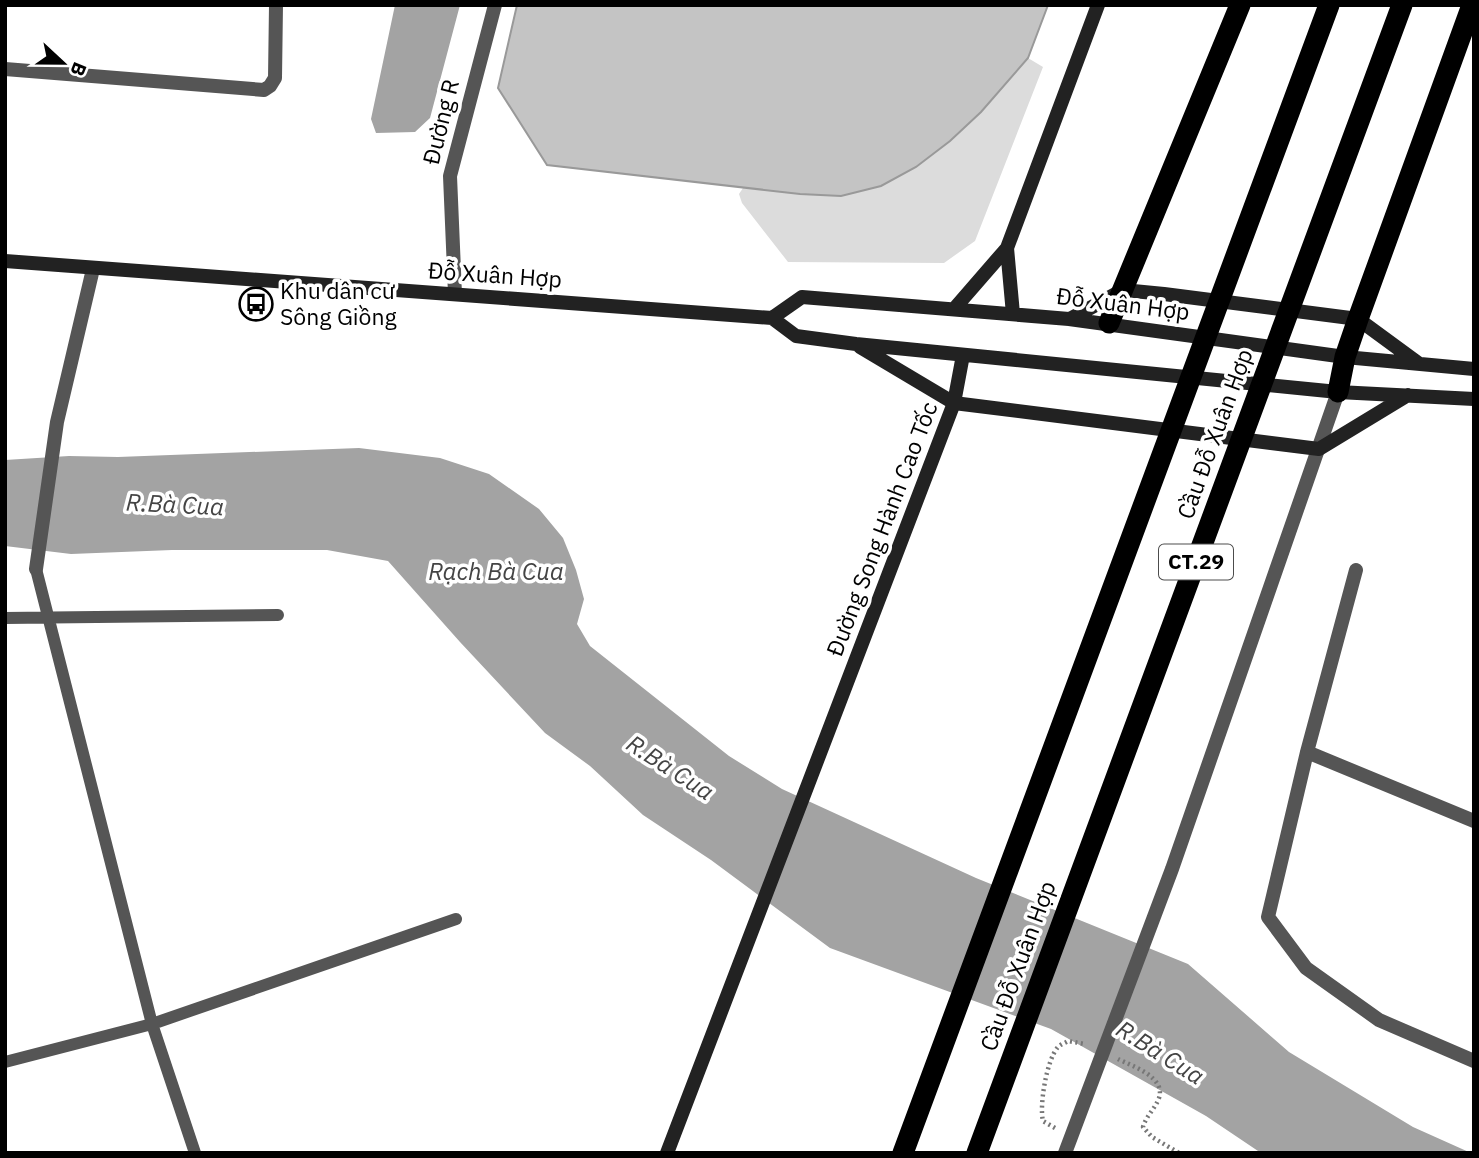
<svg xmlns="http://www.w3.org/2000/svg" width="1479" height="1158" viewBox="0 0 1479 1158" font-family="'IBM Plex Sans',sans-serif">
<style>
.green{fill:#dcdcdc}
.water{fill:#a3a3a3}
.building{fill:#c4c4c4;stroke:#999;stroke-width:2}
.lines{fill:none;stroke-linecap:round;stroke-linejoin:round}
.path{stroke:#777;stroke-width:4.5;stroke-dasharray:2 3.5;stroke-linecap:butt}
.service{stroke:#555;stroke-width:12}
.minor{stroke:#555;stroke-width:14}
.secondary{stroke:#222;stroke-width:14}
.motorway{stroke:#000;stroke-width:21}
.labels{text-anchor:middle;stroke-width:7;stroke-linejoin:round;paint-order:stroke}
.shield{fill:#fff;stroke:#4c4c4c;stroke-width:2}
.shield-label{font-size:21px;font-weight:bold;fill:#000}
.street-label{font-size:23px;fill:#000;stroke:#fff}
.poi-label{font-size:23px;fill:#000;stroke:#fff;text-anchor:start}
.water-label{font-size:24px;font-style:italic;fill:#444;stroke:#fff}
</style>
<rect width="100%" height="100%" fill="#fff"/>
<path class="green" d="M1028,58L1043,67L975,241L944,263L788,262L742,203L739,194L743,188L800,194L844,195L950,141L981,112Z"/>
<path class="water" d="M395,5H460L430,118L415,132L376,133L371,119Z
M359,448L440,458L489,474L539,509L563,538L576,570L584,599L577,624L590,646L729,756L782,789L976,878L1188,964L1289,1052L1413,1127L1471,1153H1261L1206,1116L1051,1029L830,948L711,860L643,815L590,766L545,733L460,642L388,561L327,550H172L71,554L5,546V460L69,456L118,457Z"/>
<path class="building" d="M517,5H1048L1028,58L981,112L950,141L916,167L881,186L841,196L800,194L547,165L498,88Z"/>
<g class="lines">
<path class="path" d="M1118,1059C1132,1066 1166,1077 1159,1098C1155,1109 1146,1116 1143,1127L1152,1137L1179,1153
M1055,1128L1043,1121C1039,1105 1047,1059 1058,1047C1061,1044 1065,1043 1068,1041L1085,1044"/>
<path class="service" d="M36,569L152,1024L195,1153
M5,618L278,615
M5,1062L152,1024L456,919"/>
<path class="minor" d="M5,69L264,90L270,86L275,78L276,5
M455,294L450,176L495,5
M36,569L57,422L93,269
M1356,570L1307,752L1268,917L1306,968L1379,1020L1474,1061
M1307,752L1474,821
M1065,1153L1172,869L1338,392"/>
<path class="secondary" d="M1007,248L1013,314
M5,261L772,318L796,336L856,344L1338,392L1474,399
M954,309L1007,248L1098,5
M772,318L802,297L1069,319L1345,357L1474,369
M1070,319L1123,290L1164,294L1358,319L1418,363
M860,347L954,403L1319,449L1408,395
M667,1153L954,403L963,355"/>
<path class="motorway" d="M1109,323L1240,5
M1338,392L1345,357L1358,319L1472,5
M903,1153L1329,5
M977,1153L1402,5"/>
</g>
<defs>
<symbol id="bus-ring" viewBox="-11 -11 22 22"><circle r="9.5" fill="#fff" stroke="#000" stroke-width="1.5"/><path d="M-5-6H5V4H4V6H2V4H-2V6H-4V4H-5ZM-3.5-4V0h7V-4ZM-3.5 1.2v1.5H-2V1.2ZM2 1.2v1.5H3.5V1.2Z" fill="#000"/></symbol>
</defs>
<g fill-rule="evenodd">
<use href="#bus-ring" x="237" y="285" width="38" height="38"/>
</g>
<g class="labels">
<rect class="shield" x="1159" y="544.5" width="74" height="35" rx="5"/>
<g class="shield-label">
<text x="1196" y="569">CT.29</text>
</g>
<g class="street-label">
<text transform="translate(441 122) rotate(-76)" y="8">Đường R</text>
<text transform="translate(495 275) rotate(4)" y="8">Đỗ Xuân Hợp</text>
<text transform="translate(1123 304) rotate(7)" y="8">Đỗ Xuân Hợp</text>
<text transform="translate(1215 434) rotate(-70)" y="8">Cầu Đỗ Xuân Hợp</text>
<text transform="translate(882 529) rotate(-69)" y="8">Đường Song Hành Cao Tốc</text>
<text transform="translate(1018 966) rotate(-70)" y="8">Cầu Đỗ Xuân Hợp</text>
</g>
<g class="poi-label">
<text x="280" y="299">Khu dân cư<tspan x="280" dy="26">Sông Giồng</tspan></text>
</g>
<g class="water-label">
<text transform="translate(175 505) rotate(3)" y="8">R.Bà Cua</text>
<text x="496" y="580">Rạch Bà Cua</text>
<text transform="translate(670 768) rotate(33)" y="8">R.Bà Cua</text>
<text transform="translate(1160 1053) rotate(32)" y="8">R.Bà Cua</text>
</g>
</g>
<rect width="1479" height="1158" fill="none" stroke="#000000" stroke-width="14"/>
<g transform="translate(63 63) rotate(112)" stroke="#ffffff" stroke-width="5" paint-order="stroke">
<path d="M0-5L12 26L0 18L-12 26Z" fill="#000000"/>
<text y="-10" font-size="19" font-weight="bold" text-anchor="middle" fill="#000000">B</text>
</g>
</svg>
